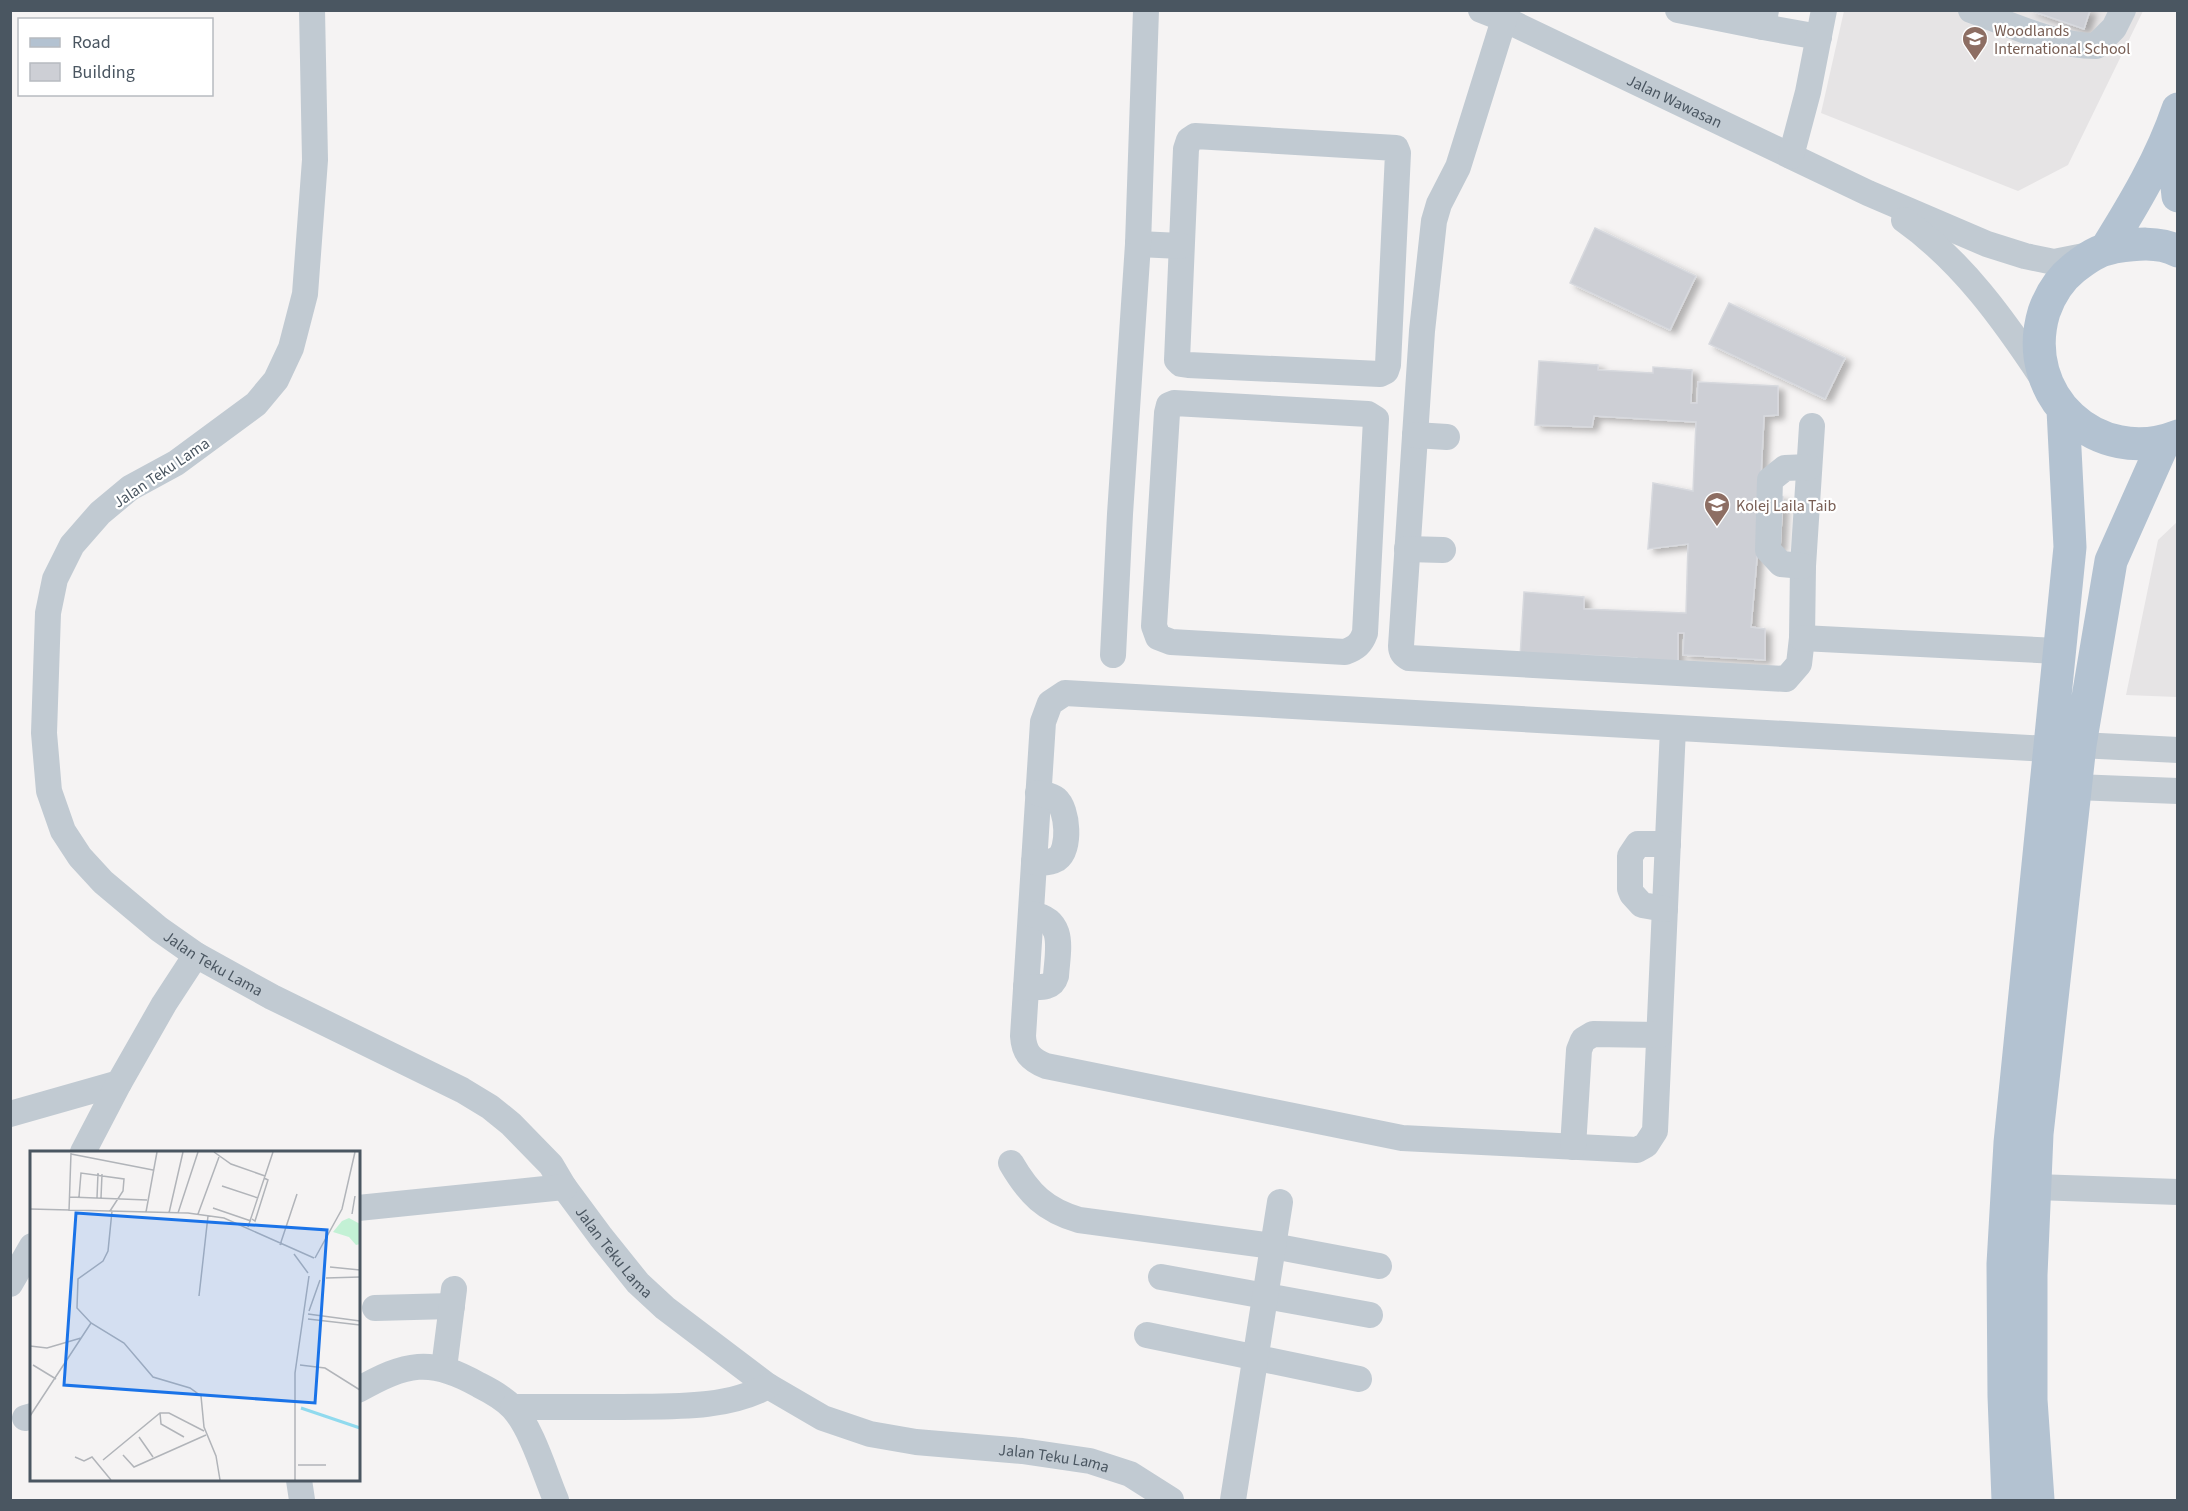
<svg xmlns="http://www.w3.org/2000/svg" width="2188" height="1511" viewBox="0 0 2188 1511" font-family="'Source Sans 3',sans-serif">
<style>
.education{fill:#e6e4e5}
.building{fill:#cdcfd5;stroke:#d7d9de;stroke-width:1.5;filter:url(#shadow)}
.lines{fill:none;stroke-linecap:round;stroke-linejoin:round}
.minor{stroke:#c1cad2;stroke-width:26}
.major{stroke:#b3c2d1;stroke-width:33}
.labels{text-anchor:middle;stroke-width:4.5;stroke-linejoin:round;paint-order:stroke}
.education-label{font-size:16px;fill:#785e54;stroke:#fff;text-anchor:start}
.street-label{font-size:16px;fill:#4a5661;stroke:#fff}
.inset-river{fill:none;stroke:#90daee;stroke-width:3}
.inset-road{fill:none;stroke:#b1b4b9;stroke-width:1.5}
.view{fill:#1a73e8;fill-opacity:0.15;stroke:#1a73e8;stroke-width:3}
.inset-edge{fill:none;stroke:#4a5661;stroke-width:3}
</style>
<defs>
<filter id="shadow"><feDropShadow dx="6" dy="4" stdDeviation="3" flood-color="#0004"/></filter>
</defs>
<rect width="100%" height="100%" fill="#f5f3f3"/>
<path class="education" d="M1844,11H2143L2068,165L2018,191L1821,113Z
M2177,522V697L2126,695L2158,540Z"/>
<path class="building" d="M2029,10H2090L2084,29Z
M1595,228L1696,276L1670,330L1570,283Z
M1729,303L1845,358L1825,399L1709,344Z
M1539,361L1598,365V370L1653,373V367L1692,370L1691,403H1697L1698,382L1778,386V415L1764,416L1760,495L1783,497L1780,548L1758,546L1751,627L1765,629V660L1683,655L1684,633H1678V665L1638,664L1637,658L1581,655L1580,661L1520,657L1524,592L1584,597V609L1686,613L1688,544L1648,549L1653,483L1693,491L1696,422L1594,416L1592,427L1535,425Z"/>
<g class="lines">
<g class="minor">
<path id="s1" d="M312,10L315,160L305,294L291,348L276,380L256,404L176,463L130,488L100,513L72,545L55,579L48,613L44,733L49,791L63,831L80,857L103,882L159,929L196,955L272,997L462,1090L490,1107L511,1124L551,1165L564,1187L601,1237L638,1283L665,1308L768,1386L823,1418L870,1434L916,1442L1022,1451L1090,1461L1130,1474L1171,1500"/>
<path id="s2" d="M1481,10L1504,19L1868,193L1987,244L2025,256L2054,262L2089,255"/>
<path d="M1507,10L1458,167L1439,204L1434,221L1422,331L1401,646C1401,652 1403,655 1409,658L1786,679L1799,664L1802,638L1803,566L1812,426"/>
<path d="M1678,10L1763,27L1766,10"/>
<path d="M1971,10C2009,24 2055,46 2096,46L2114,28L2123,10"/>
<path d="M1763,27L1819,37"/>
<path d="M1195,136L1396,148L1398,153L1388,365L1386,371L1380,374L1188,365L1181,364L1177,360L1186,149L1189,140Z"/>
<path d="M1791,156L1808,92L1824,10"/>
<path d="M1904,220C1962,261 2004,320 2043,379"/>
<path d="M1138,244L1181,246"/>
<path d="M1174,403L1368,414L1376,419L1365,633C1361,644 1356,648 1345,652L1171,642L1158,637L1154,626L1167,413L1169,405Z"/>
<path d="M1415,435L1447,437"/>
<path d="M1407,549L1443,550"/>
<path d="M1803,566L1781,564L1768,550L1770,480L1785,468L1809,467"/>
<path d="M1802,638L2058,651"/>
<path d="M1113,655L1120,514L1138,244L1146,10"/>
<path d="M1673,728L1655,1131L1646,1145L1637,1150L1402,1138L1046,1066C1031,1060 1024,1053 1023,1036L1043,722L1050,703L1065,693L2048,749"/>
<path d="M2080,745L2178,750"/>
<path d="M2075,787L2178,791"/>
<path d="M1034,862C1041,863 1050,863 1057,859C1071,850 1068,809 1056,799C1051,795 1044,795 1038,793"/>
<path d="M1665,909L1642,905L1632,894L1630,889V856L1638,844H1668"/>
<path d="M1026,987C1038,987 1052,990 1056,976C1058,948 1066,920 1031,914"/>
<path d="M10,1114L119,1083"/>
<path d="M1573,1147L1579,1050L1583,1040L1593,1034L1659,1035"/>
<path d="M83,1152L119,1083L164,1004L196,955"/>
<path d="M1011,1163C1029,1194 1045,1210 1079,1220L1273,1246L1379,1266"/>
<path d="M2036,1187L2178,1192"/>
<path d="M358,1208L564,1187"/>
<path d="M1161,1277L1370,1315"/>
<path d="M10,1284L32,1246"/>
<path d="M375,1308L452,1306"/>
<path d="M1147,1335L1359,1379"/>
<path d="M444,1368L454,1289"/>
<path d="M358,1390C406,1363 430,1357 479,1385C491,1391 504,1398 513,1408C532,1429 545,1474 556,1500"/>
<path d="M513,1407C548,1407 584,1407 619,1407C668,1406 725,1410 768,1386"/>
<path d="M25,1418L32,1416"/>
<path d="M299,1480L302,1500"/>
<path d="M1233,1500L1280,1202"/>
</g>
<path class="major" d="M2171,130L2178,196
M2106,249C2134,204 2161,159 2178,109
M2178,251C2158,241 2135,244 2115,247C2098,250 2087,258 2074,268C2060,279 2050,295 2044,312C2019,395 2097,468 2178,436
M2008,1500L2004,1396L2003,1264L2010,1143L2070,547L2063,410
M2038,1500L2031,1400V1275L2037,1134L2080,745L2111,561L2164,442"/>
</g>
<defs>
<symbol id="school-pin" viewBox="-11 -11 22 30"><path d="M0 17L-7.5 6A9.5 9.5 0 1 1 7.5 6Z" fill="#8d6e63" stroke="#fff"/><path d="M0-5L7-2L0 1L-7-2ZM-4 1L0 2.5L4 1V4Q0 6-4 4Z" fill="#fff"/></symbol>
<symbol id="university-pin" viewBox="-11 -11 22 30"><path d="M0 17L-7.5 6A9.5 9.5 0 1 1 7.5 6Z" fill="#8d6e63" stroke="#fff"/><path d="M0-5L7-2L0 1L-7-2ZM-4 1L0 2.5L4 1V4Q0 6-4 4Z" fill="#fff"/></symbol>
</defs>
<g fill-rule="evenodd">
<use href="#school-pin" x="1960" y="24" width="30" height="40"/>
<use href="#university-pin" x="1702" y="490" width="30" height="40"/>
</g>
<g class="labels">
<g class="education-label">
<text x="1994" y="36">Woodlands<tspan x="1994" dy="18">International School</tspan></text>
<text x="1736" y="511">Kolej Laila Taib</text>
</g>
<g class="street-label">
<text dy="6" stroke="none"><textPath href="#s2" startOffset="214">Jalan Wawasan</textPath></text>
<text transform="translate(161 472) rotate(-34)" y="6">Jalan Teku Lama</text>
<text dy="6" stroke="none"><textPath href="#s1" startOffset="1136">Jalan Teku Lama</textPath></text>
<text dy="6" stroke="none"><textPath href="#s1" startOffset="1640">Jalan Teku Lama</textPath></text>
<text dy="6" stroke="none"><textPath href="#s1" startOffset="2144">Jalan Teku Lama</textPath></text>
</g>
</g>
<g transform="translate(30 1151)">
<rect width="330" height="330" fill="#f5f3f3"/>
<path d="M319,67L330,73V93L326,94L319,86L303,81L312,70Z" fill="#c3f1d5"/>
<path class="inset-river" d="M271,257L330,277"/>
<path class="inset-road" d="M184,1L201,13L235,25M41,3L123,19M192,35L228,47M40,46L117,49M49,46L51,22L94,28L93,40L80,60M67,47L68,22M71,47L72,23M183,57L221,70M0,58L158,62L194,67L284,107M39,60L41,2M82,60L78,100L73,110L48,128L47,157L61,172L94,192L123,226L160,237L171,245L174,276L186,305L190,329M116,61L127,1M139,62L153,1M148,62L168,1M168,63L189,6M322,63L325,45M222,68L225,70L238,29L234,27M218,76L243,1M250,94L267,43M264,103L278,122M285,107L312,58L325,1M300,116L330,119M296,127L330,126M169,145L178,65M279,160L290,129M278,163L330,170M278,168L330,174M0,195L17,197L51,187M3,214L26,228M270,214L295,217L330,239M130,262L131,273L154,286M0,265L61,172M109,286L123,306M93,304L104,316L176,284M45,306L54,310L62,306L81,329M73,309L130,262H139L174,280M268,314H296M265,329V222L279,125"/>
<path class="view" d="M46,62L297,79L285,252L34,234Z"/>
<rect width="330" height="330" class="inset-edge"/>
</g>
<rect width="2188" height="1511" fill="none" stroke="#4a5661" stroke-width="24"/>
<rect x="18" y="18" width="195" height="78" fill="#ffffff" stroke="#b7bbc0" stroke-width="1.5"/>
<rect x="30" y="38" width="30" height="9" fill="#b3c2d1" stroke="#b7bbc0" stroke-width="1.5"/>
<text x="72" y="48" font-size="18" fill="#4a5661">Road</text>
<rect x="30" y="63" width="30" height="18" fill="#cdcfd5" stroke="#b7bbc0" stroke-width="1.5"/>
<text x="72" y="78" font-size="18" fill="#4a5661">Building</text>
</svg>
